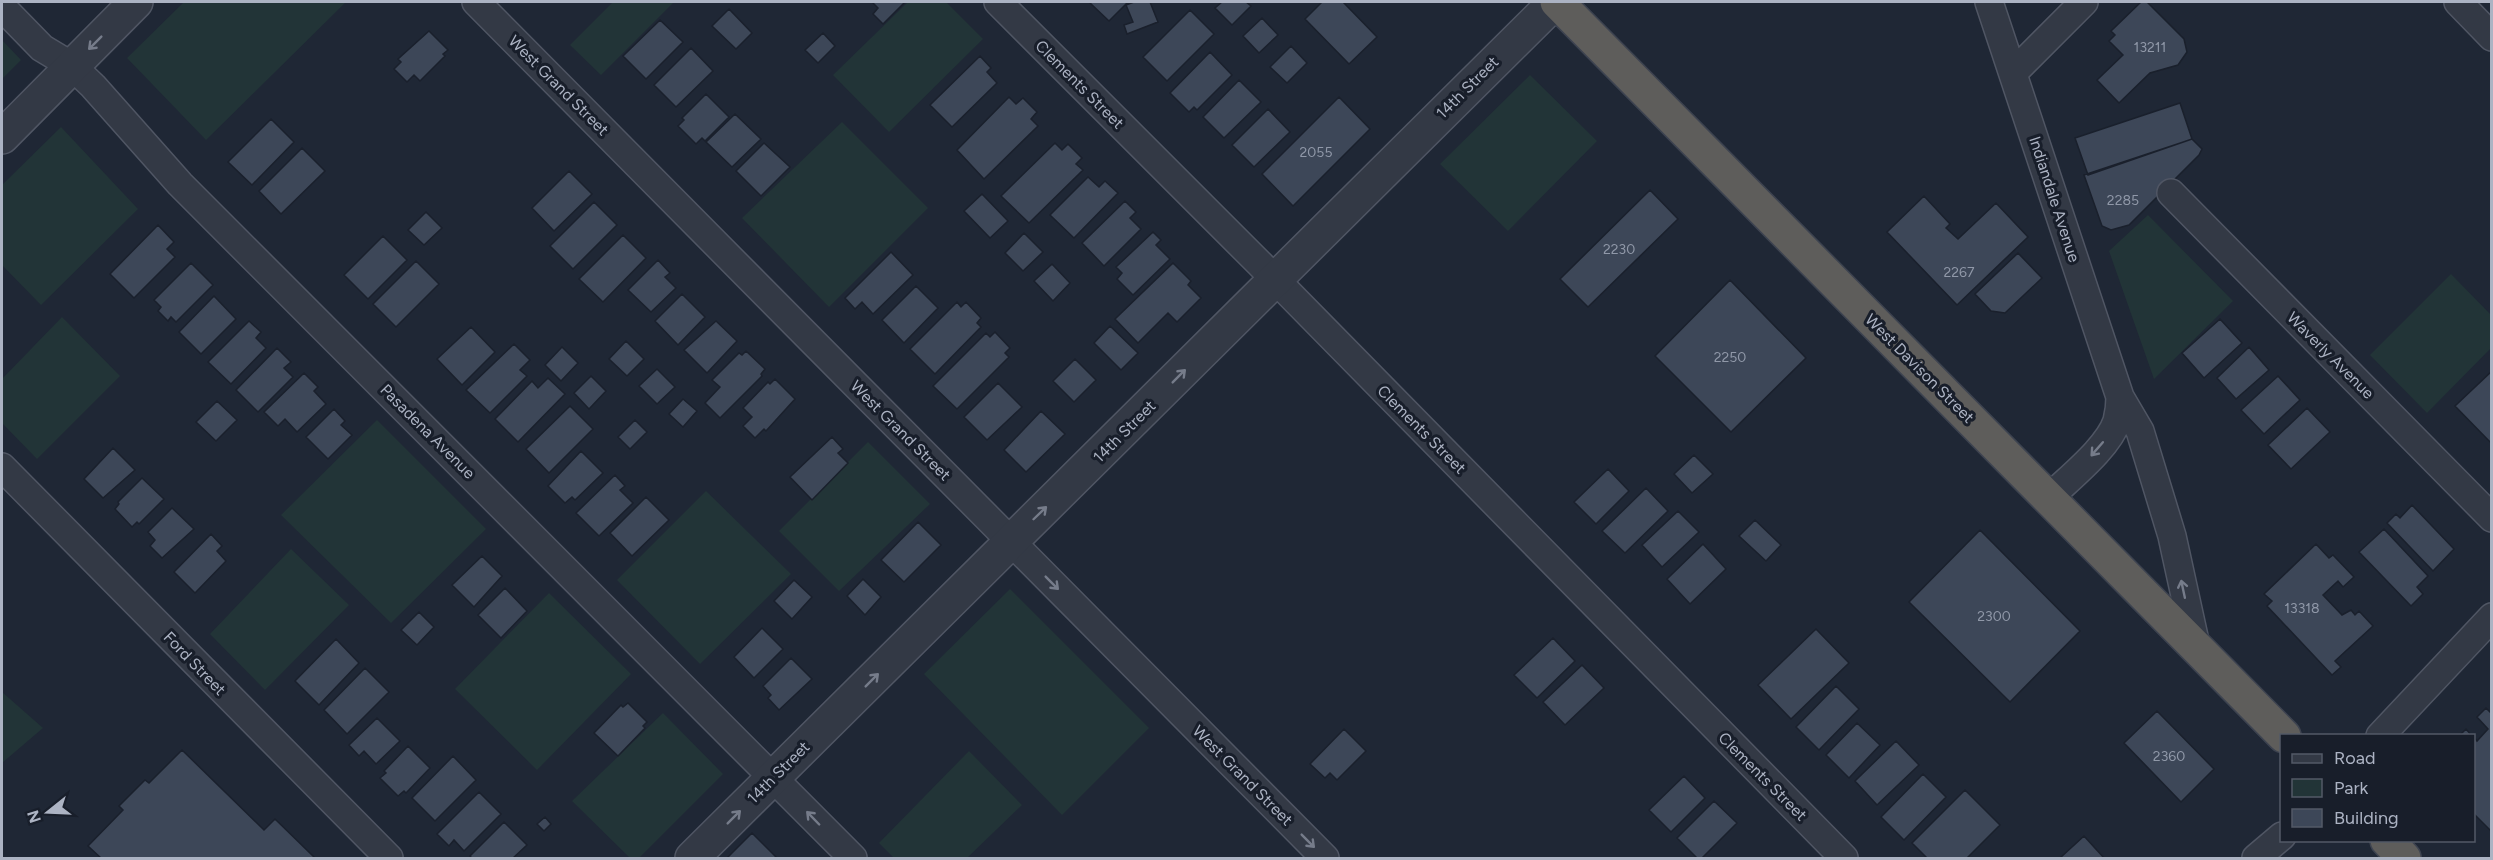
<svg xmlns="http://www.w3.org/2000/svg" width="2493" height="860" viewBox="0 0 2493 860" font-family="Figtree,sans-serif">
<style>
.green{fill:#223437}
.building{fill:#3d4758;stroke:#1a202c;stroke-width:1.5}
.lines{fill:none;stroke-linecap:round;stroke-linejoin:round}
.minor-casing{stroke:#505664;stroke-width:30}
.tertiary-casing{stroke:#505664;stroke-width:36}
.trunk-casing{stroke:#3d4350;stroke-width:36}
.minor{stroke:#333945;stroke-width:27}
.tertiary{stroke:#333945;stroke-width:33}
.trunk{stroke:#5e5d5b;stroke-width:33}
.oneway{stroke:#767c8a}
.labels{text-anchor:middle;stroke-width:6;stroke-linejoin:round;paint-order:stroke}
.number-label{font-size:14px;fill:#9098a8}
.street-label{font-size:16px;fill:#acb3c3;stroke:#181e2a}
</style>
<rect width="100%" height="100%" fill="#1f2735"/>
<path class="green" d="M184,2H346L206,140L127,58Z
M613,2H674L601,75L570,45Z
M908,2H946L983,39L889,132L833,75Z
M2,40L21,60L2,79Z
M1530,75L1597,141L1508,231L1440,164Z
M842,122L928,208L829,307L742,218Z
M61,127L138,209L41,305L2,265V185Z
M2148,215L2233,301L2154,379L2109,251Z
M2451,274L2491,315V348L2427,413L2370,355Z
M62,317L120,376L37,459L2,423V379Z
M377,420L486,529L391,623L281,515Z
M868,442L930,504L839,591L779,531Z
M706,491L791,574L700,664L617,580Z
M291,549L349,605L265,690L210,634Z
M1010,589L1149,728L1062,815L924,674Z
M549,593L631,674L537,770L455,689Z
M2,692L43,728L2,763Z
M663,713L723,774L639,858H630L572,801Z
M969,751L1022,805L967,858H894L879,843Z"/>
<path class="building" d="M872,2H905L883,24L873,14L878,8Z
M1089,2H1128L1109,21Z
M1134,2H1150L1158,22L1127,34L1124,25L1133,22L1126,5Z
M1222,2H1246L1251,6L1232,25L1215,8Z
M1322,2H1343L1377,37L1349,64L1305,19Z
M2141,2H2147L2184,39L2187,52L2178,65L2150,73L2119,103L2097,80L2123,55L2109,41L2115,35L2111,31Z
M729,9L752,33L736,49L712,26Z
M1190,10L1214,34L1167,81L1143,57Z
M1262,18L1278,35L1259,53L1243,36Z
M660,20L683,42L646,79L623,56Z
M429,31L448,50L443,54L445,56L420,81L414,75L407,82L394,69L401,62L398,59Z
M823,33L835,46L818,63L805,50Z
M1291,46L1307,63L1287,83L1270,67Z
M691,48L713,71L676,107L654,85Z
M1210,52L1232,75L1197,110L1194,107L1189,112L1170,93Z
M980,56L991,68L987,72L997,83L952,127L930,105Z
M1239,80L1261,102L1224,138L1203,117Z
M706,94L729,117L705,141L702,138L696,144L678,126L684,120L682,118Z
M1009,97L1016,104L1023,98L1037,112L1031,119L1038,126L984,179L957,150Z
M1339,97L1370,129L1293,206L1262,174Z
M2180,103L2192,139L2088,175L2075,138Z
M1268,109L1290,132L1254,167L1232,145Z
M735,114L761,139L732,167L706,142Z
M271,119L294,142L252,185L228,162Z
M2192,139L2202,149L2199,155L2129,225L2111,230L2102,226L2084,175Z
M764,143L790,167L761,196L736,171Z
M1055,143L1062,150L1068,144L1082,158L1076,164L1083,170L1029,223L1001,196Z
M302,148L325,171L281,214L259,191Z
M569,171L592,194L554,231L532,208Z
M1088,177L1099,187L1105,181L1118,193L1074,238L1050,215Z
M1650,190L1678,219L1588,307L1560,279Z
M982,194L1008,221L990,238L964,211Z
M1924,196L1950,224L1946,228L1958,239L1996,203L2028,237L1957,305L1887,232Z
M1125,201L1136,212L1130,218L1141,229L1104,266L1082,243Z
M594,202L617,225L573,269L550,246Z
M426,212L442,228L424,245L408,230Z
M158,225L174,242L167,249L175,257L134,298L110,274Z
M1153,232L1161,240L1156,245L1170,259L1133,295L1117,279L1122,273L1116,267Z
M1024,233L1043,252L1023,271L1005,253Z
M623,235L646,258L603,302L579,279Z
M383,236L407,260L368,299L344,275Z
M891,252L913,275L873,314L862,302L855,309L845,298Z
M2018,253L2042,278L2005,313L1991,311L1975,294Z
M658,260L670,273L665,277L676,288L651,312L628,290Z
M416,261L439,284L396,327L373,304Z
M191,263L213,285L176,322L171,317L168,321L158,311L161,307L154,300Z
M1173,263L1191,281L1188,285L1201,298L1177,322L1168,313L1138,343L1115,319Z
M1052,264L1070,283L1053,301L1034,281Z
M1730,280L1806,358L1731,432L1655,356Z
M916,286L938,308L904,343L882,320Z
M682,294L705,317L678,345L655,321Z
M214,296L236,319L201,354L179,332Z
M957,302L961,307L966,302L981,318L977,323L981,327L935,374L910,349Z
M2220,319L2242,343L2204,378L2182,353Z
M249,321L261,332L256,338L266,348L231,384L208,362Z
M716,321L737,341L707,373L684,350Z
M1110,326L1138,353L1121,370L1094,343Z
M471,327L495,352L462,385L437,359Z
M995,332L1010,348L1005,353L1009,357L957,409L933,386L986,333L990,337Z
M626,341L644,359L627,376L609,359Z
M514,344L530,360L520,370L527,376L490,413L466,390Z
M562,347L578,363L561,381L545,365Z
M2249,347L2269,370L2236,399L2217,378Z
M277,348L291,362L284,368L293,377L258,412L236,390Z
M746,351L765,369L761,374L762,376L720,418L705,403L720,387L712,380L739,353L742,355Z
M1075,359L1096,380L1074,402L1053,381Z
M657,369L675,387L657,404L639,386Z
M2492,371V444L2455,406Z
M304,373L318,387L314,391L326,404L297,432L285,419L278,426L264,412Z
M591,376L606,391L589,409L574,393Z
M2278,376L2300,400L2264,434L2241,410Z
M548,378L565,394L518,442L495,419L532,381L538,388Z
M775,379L795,399L766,431L764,429L755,438L743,426L752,417L743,408L768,382L770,384Z
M998,383L1022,407L987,440L964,417Z
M683,399L697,411L683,427L669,414Z
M217,401L237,420L216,441L196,422Z
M570,406L593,429L549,473L526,449Z
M2307,408L2330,432L2291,469L2268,445Z
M334,409L345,421L341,425L352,435L328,459L306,437Z
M1041,411L1065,434L1026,472L1004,450Z
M635,420L647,432L630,449L618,437Z
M832,437L843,449L838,453L848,463L812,500L790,477Z
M113,448L135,470L103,498L84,479Z
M581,451L603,473L575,500L572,497L565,503L548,486Z
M1694,455L1713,474L1692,493L1674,474Z
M1608,469L1629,491L1596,524L1574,502Z
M615,475L625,486L620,490L633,503L599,536L576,513Z
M142,478L164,499L139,524L137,522L132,527L115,509L119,504L118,502Z
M1646,488L1668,511L1625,553L1602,531Z
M646,497L669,520L632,556L610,533Z
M2412,505L2454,549L2433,571L2387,523L2396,514L2400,518Z
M172,508L194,529L162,558L150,546L155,540L148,532Z
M1678,511L1699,532L1662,567L1642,545Z
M1755,520L1781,545L1766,561L1739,536Z
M918,522L941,545L904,582L881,560Z
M2384,529L2428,576L2417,587L2423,594L2411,606L2359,552Z
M1980,530L2080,631L2010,702L1909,602Z
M211,534L222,546L217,551L226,561L195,593L174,572Z
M1703,544L1726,569L1690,604L1667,579Z
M2316,544L2329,558L2333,555L2354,577L2343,587L2338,581L2323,595L2342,615L2351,610L2355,615L2359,611L2373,626L2335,661L2341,667L2332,675L2267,606L2272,601L2264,594Z
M482,556L502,576L474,607L452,585Z
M863,579L881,597L865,615L847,596Z
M794,580L812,597L792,619L774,601Z
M505,588L527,611L501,638L478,615Z
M419,612L434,627L417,645L401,630Z
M762,628L783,649L754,678L734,657Z
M1816,629L1849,663L1791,719L1758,685Z
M1553,638L1575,661L1537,698L1514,675Z
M336,639L359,663L319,705L295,681Z
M791,658L812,679L779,710L768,698L771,695L763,686Z
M1582,665L1604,688L1565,725L1543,702Z
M365,668L389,692L347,734L324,710Z
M1836,686L1859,709L1819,750L1796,727Z
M628,703L647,722L643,726L645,728L618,756L594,733L621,705L623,707Z
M2486,708L2492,714V832L2474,814V737L2477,741L2488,729L2477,717Z
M2157,711L2214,769L2181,802L2124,743Z
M377,718L400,741L376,764L364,751L359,756L349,745Z
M1857,723L1880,745L1849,778L1826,755Z
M1344,729L1366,751L1337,780L1330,773L1325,778L1310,764Z
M2466,729L2472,736H2459Z
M1896,741L1919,765L1877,805L1855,781Z
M408,746L430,768L406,793L404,791L398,796L380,778L386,773L384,771Z
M182,750L264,830L275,819L315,858H101L88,846L123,810L119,806L145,780L149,783Z
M453,756L476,780L435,821L412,798Z
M1923,774L1946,797L1904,840L1881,817Z
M1684,776L1705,798L1671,832L1649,810Z
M1965,790L2000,825L1967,858H1927L1912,843Z
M479,792L501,814L464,851L454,840L449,846L437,834Z
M1714,801L1737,823L1702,858H1697L1677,838Z
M545,817L551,824L544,831L537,824Z
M504,822L527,845L513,858H472L470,856Z
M752,833L777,858H727Z
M2084,836L2104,858H2060Z"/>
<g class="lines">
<defs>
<path id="minor" d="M476,2L1325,858
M998,2L1259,263L1844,858
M1989,2L2120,397L2140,431L2172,536L2196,646
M2458,2L2492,37
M2,7L42,48L72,66L93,86L180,184L853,858
M2013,73L2084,2
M2171,193L2492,518
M2,467L389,858
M2049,498C2069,478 2108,448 2117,421C2119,413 2120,405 2120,397
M2380,736L2492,617
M2256,858L2282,836"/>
<path id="tertiary" d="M2,137L136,2
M692,858L1555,2"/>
<path id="trunk" d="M1557,2L2284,736
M2387,840L2404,858"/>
</defs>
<use href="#minor" class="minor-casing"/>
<use href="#tertiary" class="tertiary-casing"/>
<use href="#trunk" class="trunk-casing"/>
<use href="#minor" class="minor"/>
<use href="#tertiary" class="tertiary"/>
<use href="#trunk" class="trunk"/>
</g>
<defs><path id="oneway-shaft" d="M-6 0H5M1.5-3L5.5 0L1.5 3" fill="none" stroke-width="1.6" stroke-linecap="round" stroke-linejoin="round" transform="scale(1.5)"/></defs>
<g class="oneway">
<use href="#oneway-shaft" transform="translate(95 43) rotate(135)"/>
<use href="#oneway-shaft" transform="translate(1179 376) rotate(-45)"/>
<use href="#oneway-shaft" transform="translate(2097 449) rotate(131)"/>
<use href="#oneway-shaft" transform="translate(1040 513) rotate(-44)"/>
<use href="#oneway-shaft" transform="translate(1052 583) rotate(45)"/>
<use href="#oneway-shaft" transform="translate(2183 589) rotate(-102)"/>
<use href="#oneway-shaft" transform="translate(872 680) rotate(-45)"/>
<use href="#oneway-shaft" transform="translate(734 817) rotate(-45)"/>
<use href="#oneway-shaft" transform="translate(813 818) rotate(-134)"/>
<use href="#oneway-shaft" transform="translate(1308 841) rotate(45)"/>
</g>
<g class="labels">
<g class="number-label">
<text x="2150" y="52">13211</text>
<text x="1316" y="157">2055</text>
<text x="2123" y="205">2285</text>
<text x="1619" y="254">2230</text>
<text x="1959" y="277">2267</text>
<text x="1730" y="362">2250</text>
<text x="2302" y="613">13318</text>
<text x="1994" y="621">2300</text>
<text x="2169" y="761">2360</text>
</g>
<g class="street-label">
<text transform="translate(1080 84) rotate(45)" y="6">Clements Street</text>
<text transform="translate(559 85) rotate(45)" y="6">West Grand Street</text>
<text transform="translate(1467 87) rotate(-45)" y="6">14th Street</text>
<text transform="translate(2055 199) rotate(72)" y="6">Indiandale Avenue</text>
<text transform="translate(2331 355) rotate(45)" y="6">Waverly Avenue</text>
<text transform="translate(1920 368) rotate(45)" y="6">West Davison Street</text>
<text transform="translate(1422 429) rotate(45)" y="6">Clements Street</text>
<text transform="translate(901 430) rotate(45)" y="6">West Grand Street</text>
<text transform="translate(428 431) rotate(45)" y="6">Pasadena Avenue</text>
<text transform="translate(1124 431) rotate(-45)" y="6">14th Street</text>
<text transform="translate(195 663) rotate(46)" y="6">Ford Street</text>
<text transform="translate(778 772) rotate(-45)" y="6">14th Street</text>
<text transform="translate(1243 775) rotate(45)" y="6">West Grand Street</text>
<text transform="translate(1763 776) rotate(45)" y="6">Clements Street</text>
</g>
</g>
<rect width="2493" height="860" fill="none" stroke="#acb3c3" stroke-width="6"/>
<rect x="2280" y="734" width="195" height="108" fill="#181e2a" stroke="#535a67" stroke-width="1.5"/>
<rect x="2292" y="754" width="30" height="9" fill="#333945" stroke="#535a67" stroke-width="1.5"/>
<text x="2334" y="764" font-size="18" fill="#acb3c3">Road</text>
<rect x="2292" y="779" width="30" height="18" fill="#223437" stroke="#535a67" stroke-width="1.5"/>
<text x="2334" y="794" font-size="18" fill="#acb3c3">Park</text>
<rect x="2292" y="809" width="30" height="18" fill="#3d4758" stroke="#535a67" stroke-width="1.5"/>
<text x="2334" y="824" font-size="18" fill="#acb3c3">Building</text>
<g transform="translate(48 812) rotate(252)" stroke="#181e2a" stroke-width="4.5" paint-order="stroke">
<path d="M0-4.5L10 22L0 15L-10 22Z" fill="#acb3c3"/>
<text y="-9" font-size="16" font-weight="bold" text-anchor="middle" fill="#acb3c3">N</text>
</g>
</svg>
